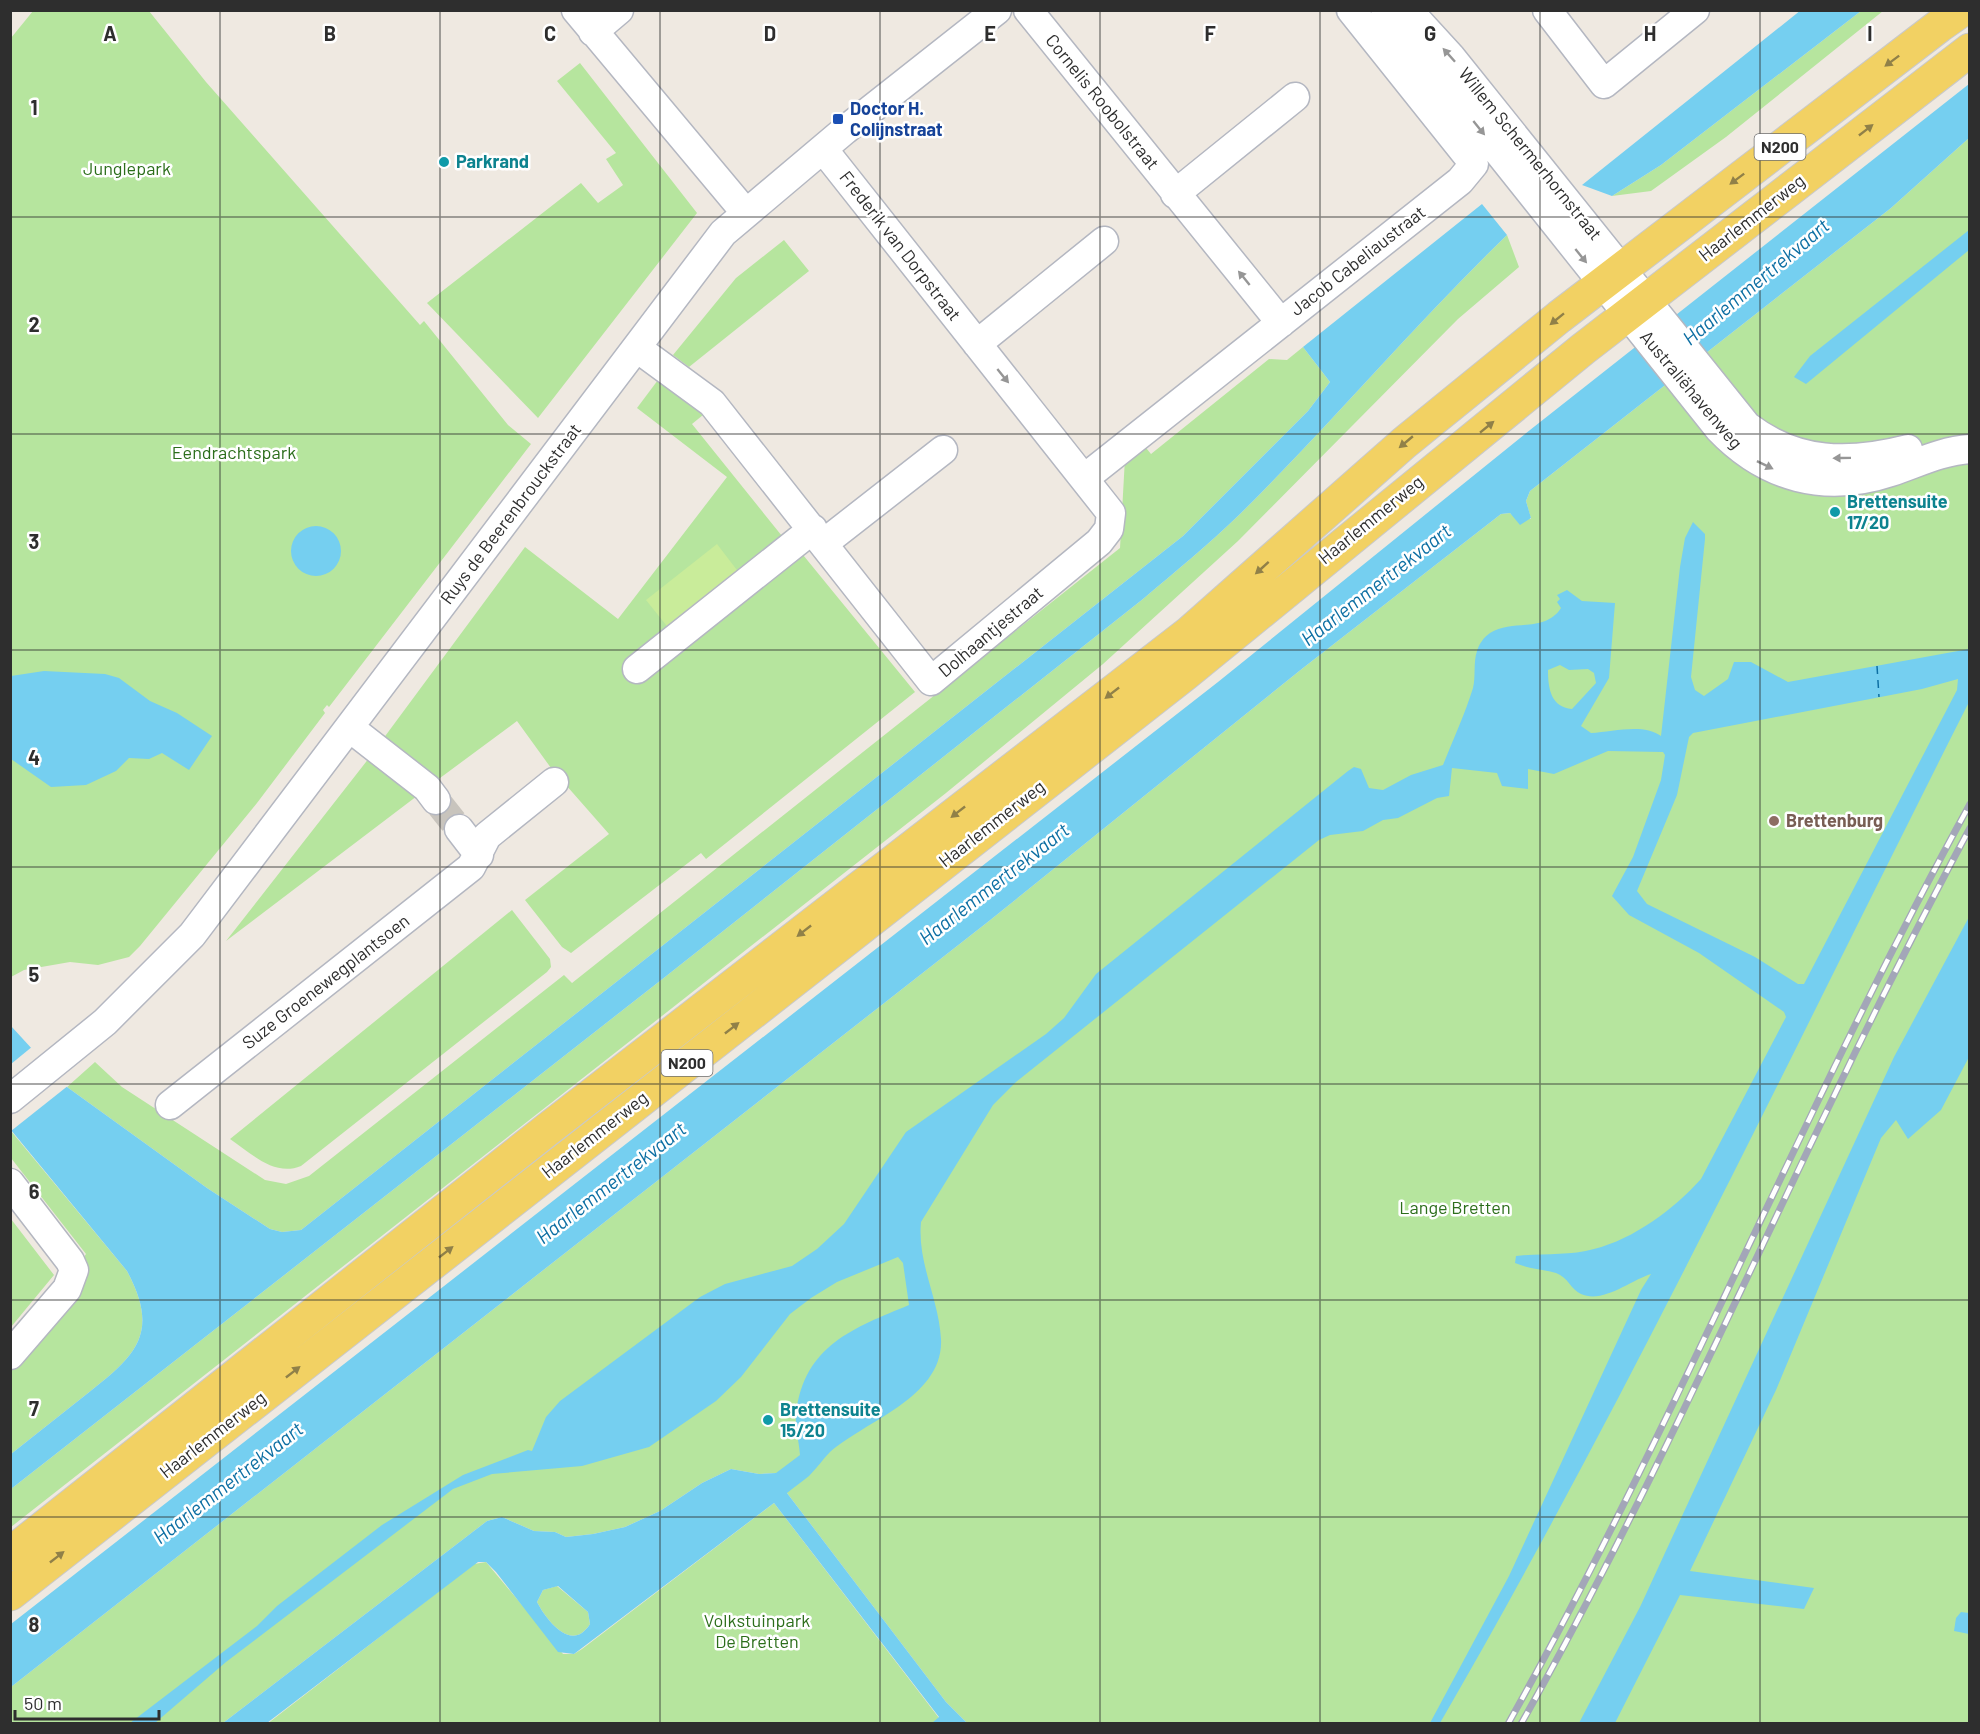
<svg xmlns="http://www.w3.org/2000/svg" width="1980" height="1734" viewBox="0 0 1980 1734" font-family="Barlow,sans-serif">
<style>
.green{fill:#b6e59e}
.pitch{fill:#c9ec9a}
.water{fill:#75cff0;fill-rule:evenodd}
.pier{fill:#efe9e1}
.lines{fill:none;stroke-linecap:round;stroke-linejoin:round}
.ferry{stroke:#0d6fa3;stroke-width:1.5;stroke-dasharray:8 6;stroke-linecap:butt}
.minor-tunnel{stroke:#c8c4bd;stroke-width:28;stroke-dasharray:28 14;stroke-linecap:butt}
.minor-casing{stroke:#b4b7c1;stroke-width:31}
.major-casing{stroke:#c9c9c9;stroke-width:35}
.minor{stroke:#fff;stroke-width:28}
.major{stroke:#f2d163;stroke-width:33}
.rail-casing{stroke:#a3a6b8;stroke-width:7}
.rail{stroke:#fff;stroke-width:4.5;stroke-dasharray:14;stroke-linecap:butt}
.oneway{fill:#969696}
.oneway2{fill:#908048}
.grid{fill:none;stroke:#2e2e2e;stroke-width:1.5;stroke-opacity:0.55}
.transit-dot{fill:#1a4fb4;stroke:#fff;stroke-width:2}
.culture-dot{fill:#0f9aa8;stroke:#fff;stroke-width:2}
.education-dot{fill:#8d6e63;stroke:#fff;stroke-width:2}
.labels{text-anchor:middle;stroke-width:5;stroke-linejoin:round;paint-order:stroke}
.shield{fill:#fff;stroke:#6d6d6d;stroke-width:1.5}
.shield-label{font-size:16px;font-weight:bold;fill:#2e2e2e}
.street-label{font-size:18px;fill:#2e2e2e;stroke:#fff}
.transit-label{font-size:18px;font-weight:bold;fill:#164399;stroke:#fff;text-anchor:start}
.culture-label{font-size:18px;font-weight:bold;fill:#0d838f;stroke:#fff;text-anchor:start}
.park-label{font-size:18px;fill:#2c6e1b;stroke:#fff}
.education-label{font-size:18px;font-weight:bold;fill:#785e54;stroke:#fff;text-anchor:start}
.water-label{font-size:20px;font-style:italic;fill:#0d6fa3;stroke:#fff}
.grid-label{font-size:20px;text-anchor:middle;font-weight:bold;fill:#2e2e2e;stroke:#fff;stroke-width:5;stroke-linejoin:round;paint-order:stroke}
</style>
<rect width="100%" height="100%" fill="#efe9e1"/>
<path class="green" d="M33,11H149L206,82L420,325L424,321L508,425L531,444L329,707L327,705L323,710L325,713L257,803L140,946L129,957L98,965L70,962L24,970L11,977V38Z
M1861,11H1883L1726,137L1651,191L1612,196L1661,165Z
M580,63L697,213L538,418L427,303L581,183L598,203L623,185L606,159L616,153L557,81Z
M1969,138V1723H967L946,1702L787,1493L776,1473L759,1474L731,1469L702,1483L660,1511L625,1527L593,1534L566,1537L555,1532L534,1531L502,1517L487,1521L223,1723L11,1724V1687L989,921L1303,668L1501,514L1510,513L1516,518L1531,519L1526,501L1530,491L1891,208Z
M1507,235L1519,267L1458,319L1238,541L1103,664L946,793L11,1527V1489L665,977L1143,599C1176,571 1209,544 1239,515C1331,424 1414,325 1507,235Z
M784,240L809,271L689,367L673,355L736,278Z
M1303,347L1330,382L1308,411L1183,536L301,1230L282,1232L270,1229L207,1188L67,1087L95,1062L122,1087L265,1180L286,1184L309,1176L564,975L572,983L1120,548L1125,458L1142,443L1151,454L1269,359L1287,360Z
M658,380L703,415L692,424L786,541L744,576L738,570L670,625L799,550L915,692L706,859L701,853L571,953L562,947L525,900L609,834L551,768L517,721L436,781L383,739L525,547L618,619L727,477L637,408Z
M373,753L417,796L226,941Z
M512,910L550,959L551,967L547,972L301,1166C274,1177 251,1153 230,1139Z
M11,1131L127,1271C162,1336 133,1358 83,1397C59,1416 35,1435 11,1454V1365L86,1254L11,1158Z
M11,1219L54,1275L11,1327Z
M774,1503L939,1718L932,1724H267L474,1564L486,1562L563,1654H574L582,1649Z
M557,1586L588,1612L590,1624C572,1653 547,1621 537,1602L543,1590Z"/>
<path class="pitch" d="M717,544L740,574L670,630L646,600Z"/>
<path class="water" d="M1801,10L1861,11L1661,165L1612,196L1582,185Z
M1969,84V138L1891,208L1530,491L1526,501L1531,518L1520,525L1510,513L1501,514L1303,668L989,921L11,1687V1624L1218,682L1530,430Z
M1482,204L1507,235C1414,325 1331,424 1239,515C1209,544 1176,571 1143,599L665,977L11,1489V1454C35,1435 59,1416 83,1397C133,1358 162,1336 127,1271L11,1130V1026L67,1087L207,1188L270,1229L282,1232L301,1230L1183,536L1308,411L1330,382L1303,347Z
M1969,230V250L1806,384L1794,377L1810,356Z
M1693,522L1705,534V539L1691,677L1695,690L1704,696L1728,679L1734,662H1751L1788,682L1969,649V702C1796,1044 1632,1391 1440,1723H1430L1509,1576L1641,1290L1651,1274C1631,1280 1603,1304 1581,1294C1571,1290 1568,1277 1556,1273C1542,1269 1529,1269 1515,1263L1516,1256C1542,1253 1569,1256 1594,1249C1634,1239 1674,1209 1701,1179L1786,1017L1784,1012L1699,953L1629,915L1612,896L1633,857L1661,780L1665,755L1663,752L1608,751L1554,774L1528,769V789L1502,786L1497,773L1452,768L1449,796L1437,798L1398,818L1383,820L1363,831L1330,835L1319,840L1016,1082L993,1105L921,1222C917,1263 939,1299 941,1339C944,1397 865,1421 830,1452C823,1459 817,1468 809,1476C802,1482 794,1487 787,1493L946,1702L967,1723H932L939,1717L774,1503L574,1654L558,1652L496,1572L486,1562H478L267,1723H223L487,1521L502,1517L534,1531L555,1532L566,1537L593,1534L625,1527L660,1511L702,1483L731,1469L759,1474L776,1473L800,1455C799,1442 795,1426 796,1414C804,1345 854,1328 909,1305L903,1263L898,1257L837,1282L811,1298L790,1314L741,1377L716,1401L649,1447L582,1466L492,1474L453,1489L226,1662L155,1723H130L257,1626L277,1606L382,1525L463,1475L528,1450L532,1451L546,1417L560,1401L700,1297L725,1284L792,1266L817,1249L844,1224L906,1132L1046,1034L1064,1018L1096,974L1348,771L1354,767L1361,769L1369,788L1383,790L1411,775L1443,765C1453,740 1465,714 1473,688C1476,676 1473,663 1477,651C1479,644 1484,637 1490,633C1513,619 1545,633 1561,608L1557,602L1560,599L1557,595L1567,590L1582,601L1615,603L1609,678L1581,726L1591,733C1613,732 1643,723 1661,736L1680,567L1685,538ZM1560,665L1569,670L1588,669L1594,673L1596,683L1572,709C1551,707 1548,689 1548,670ZM1958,679L1957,690L1804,984H1798L1755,957L1647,904L1637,891L1677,795L1689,737L1693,733L1922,689ZM558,1586L588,1612L590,1624C572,1653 547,1621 537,1602L543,1590Z
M291 551a25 25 0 1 1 50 0a25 25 0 1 1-50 0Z
M44,671L105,674L119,678L150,701L177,713L212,736L189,770L162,753L149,759L129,758L116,771L86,785L51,787L11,759V676Z
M1969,917V1057L1941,1110L1908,1139L1896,1120L1881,1138L1776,1390L1690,1571L1814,1588L1804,1609L1680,1595L1615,1723H1579L1640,1607L1894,1057Z
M1961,1612L1969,1613V1634L1954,1631L1956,1618Z"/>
<path class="pier" d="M33,1046L69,1085L11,1131V1064Z"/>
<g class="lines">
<path class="ferry" d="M1877,666L1879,697"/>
<path class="minor-tunnel" d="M436,800L459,829"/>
<defs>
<path id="minor" d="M576,10L745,212
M1028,10L1281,323
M1385,10L1719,429C1766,478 1825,494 1891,472C1918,463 1941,451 1970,449
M1408,10L1451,57L1747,426C1797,464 1849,464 1908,449
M1547,10L1604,84L1695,10
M593,32L619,10
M1175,194L1295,97
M977,344L1104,241
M637,348L712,403L931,681L1099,542L1109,529L1111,513L823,149
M1086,477L1460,181L1474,164L1351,10
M824,543L943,450
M637,669L813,529
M350,728L427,788L436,800
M459,829L479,855
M10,1099L105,1022L192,935L723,233L845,130L997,10
M170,1105L471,867L487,836L554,782
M10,1183L70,1261L74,1270L67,1289L10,1355"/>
<path id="major" d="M10,1554L548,1129L1189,633L1404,443L1559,317L1939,26L1962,10
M10,1594L1185,674L1583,349L1970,50"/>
</defs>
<use href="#minor" class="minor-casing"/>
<use href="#major" class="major-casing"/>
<use href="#minor" class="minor"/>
<use href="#major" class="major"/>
<defs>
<path id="rail" d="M1508,1724C1676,1424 1804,1105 1970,804
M1521,1724C1685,1433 1811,1122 1970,828"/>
</defs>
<use href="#rail" class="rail-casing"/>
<use href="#rail" class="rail"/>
</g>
<defs><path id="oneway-solid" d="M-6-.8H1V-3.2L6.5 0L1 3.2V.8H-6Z" transform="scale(1.5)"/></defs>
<g class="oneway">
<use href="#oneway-solid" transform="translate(1449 55) rotate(-132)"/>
<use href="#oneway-solid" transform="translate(1479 128) rotate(51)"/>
<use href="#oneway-solid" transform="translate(1581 256) rotate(51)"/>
<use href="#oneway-solid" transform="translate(1244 278) rotate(-129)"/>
<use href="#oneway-solid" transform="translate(1003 376) rotate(51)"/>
<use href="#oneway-solid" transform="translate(1842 458) rotate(179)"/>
<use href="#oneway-solid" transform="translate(1765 465) rotate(26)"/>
</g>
<g class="oneway2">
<use href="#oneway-solid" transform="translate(1892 61) rotate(143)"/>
<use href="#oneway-solid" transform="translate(1866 130) rotate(-38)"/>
<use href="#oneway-solid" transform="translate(1737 179) rotate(143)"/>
<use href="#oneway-solid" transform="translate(1557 319) rotate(141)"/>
<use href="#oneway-solid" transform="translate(1487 427) rotate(-39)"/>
<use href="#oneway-solid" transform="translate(1406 442) rotate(140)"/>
<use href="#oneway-solid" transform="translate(1262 568) rotate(138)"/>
<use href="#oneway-solid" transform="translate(1112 693) rotate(142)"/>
<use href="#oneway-solid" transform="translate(958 812) rotate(142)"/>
<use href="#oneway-solid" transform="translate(804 931) rotate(142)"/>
<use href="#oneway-solid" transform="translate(732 1028) rotate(-38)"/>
<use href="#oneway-solid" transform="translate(446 1252) rotate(-38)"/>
<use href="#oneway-solid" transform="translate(293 1372) rotate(-38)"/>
<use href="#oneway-solid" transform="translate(57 1557) rotate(-38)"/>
</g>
<path class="grid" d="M220,10V1724M440,10V1724M660,10V1724M880,10V1724M1100,10V1724M1320,10V1724M1540,10V1724M1760,10V1724M10,217H1970M10,434H1970M10,650H1970M10,867H1970M10,1084H1970M10,1300H1970M10,1517H1970"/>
<rect class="transit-dot" x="832" y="113" width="12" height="12" rx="3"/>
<g class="culture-dot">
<circle cx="444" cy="162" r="6"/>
<circle cx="1835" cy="512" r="6"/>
<circle cx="768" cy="1420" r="6"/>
</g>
<circle class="education-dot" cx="1774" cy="821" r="6"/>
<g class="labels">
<g class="shield">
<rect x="1754.5" y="134" width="51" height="26" rx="4.5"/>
<rect x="661.5" y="1050" width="51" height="26" rx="4.5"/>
</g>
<g class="shield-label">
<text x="1780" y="153">N200</text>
<text x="687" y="1069">N200</text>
</g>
<g class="street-label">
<text transform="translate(1102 102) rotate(51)" y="6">Cornelis Roobolstraat</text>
<text transform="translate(1530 154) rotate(51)" y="6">Willem Schermerhornstraat</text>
<text transform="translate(1752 218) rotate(-38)" y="6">Haarlemmerweg</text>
<text transform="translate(900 246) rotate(52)" y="6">Frederik van Dorpstraat</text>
<text transform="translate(1358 261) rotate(-38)" y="6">Jacob Cabeliaustraat</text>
<text transform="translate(1691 390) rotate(50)" y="6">Australiëhavenweg</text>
<text transform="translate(511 514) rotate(-53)" y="6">Ruys de Beerenbrouckstraat</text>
<text transform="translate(1371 520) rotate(-39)" y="6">Haarlemmerweg</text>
<text transform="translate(991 632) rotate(-40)" y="6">Dolhaantjestraat</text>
<text transform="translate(992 824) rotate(-38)" y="6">Haarlemmerweg</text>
<text transform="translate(326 982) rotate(-38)" y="6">Suze Groenewegplantsoen</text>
<text transform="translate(595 1135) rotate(-38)" y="6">Haarlemmerweg</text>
<text transform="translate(213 1435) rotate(-38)" y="6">Haarlemmerweg</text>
</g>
<g class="transit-label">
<text x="850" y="115">Doctor H.<tspan x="850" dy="21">Colijnstraat</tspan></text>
</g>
<g class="culture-label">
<text x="456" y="168">Parkrand</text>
<text x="1847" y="508">Brettensuite<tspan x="1847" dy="21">17/20</tspan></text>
<text x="780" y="1416">Brettensuite<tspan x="780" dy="21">15/20</tspan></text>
</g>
<g class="park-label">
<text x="127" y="175">Junglepark</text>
<text x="234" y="459">Eendrachtspark</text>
<text x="1455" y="1214">Lange Bretten</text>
<text x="757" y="1627">Volkstuinpark<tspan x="757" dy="21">De Bretten</tspan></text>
</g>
<g class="education-label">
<text x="1786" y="827">Brettenburg</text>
</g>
<g class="water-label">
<text transform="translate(1756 282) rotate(-40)" y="7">Haarlemmertrekvaart</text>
<text transform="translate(1376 585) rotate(-38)" y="7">Haarlemmertrekvaart</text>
<text transform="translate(994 884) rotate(-38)" y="7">Haarlemmertrekvaart</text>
<text transform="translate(611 1183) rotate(-38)" y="7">Haarlemmertrekvaart</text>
<text transform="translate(228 1483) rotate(-38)" y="7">Haarlemmertrekvaart</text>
</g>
</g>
<g class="grid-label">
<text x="110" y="41">A</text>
<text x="330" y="41">B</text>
<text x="550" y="41">C</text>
<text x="770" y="41">D</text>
<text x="990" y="41">E</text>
<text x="1210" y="41">F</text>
<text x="1430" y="41">G</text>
<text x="1650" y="41">H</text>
<text x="1870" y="41">I</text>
<text x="34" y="115">1</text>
<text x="34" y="332">2</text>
<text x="34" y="549">3</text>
<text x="34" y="765">4</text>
<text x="34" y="982">5</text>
<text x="34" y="1199">6</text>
<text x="34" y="1416">7</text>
<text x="34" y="1632">8</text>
</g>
<rect width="1980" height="1734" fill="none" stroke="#2e2e2e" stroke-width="24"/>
<path d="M15 1710v9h144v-9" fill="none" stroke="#2e2e2e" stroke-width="3"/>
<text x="24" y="1710" font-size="18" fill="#2e2e2e" stroke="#ffffff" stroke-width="4.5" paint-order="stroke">50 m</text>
</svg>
